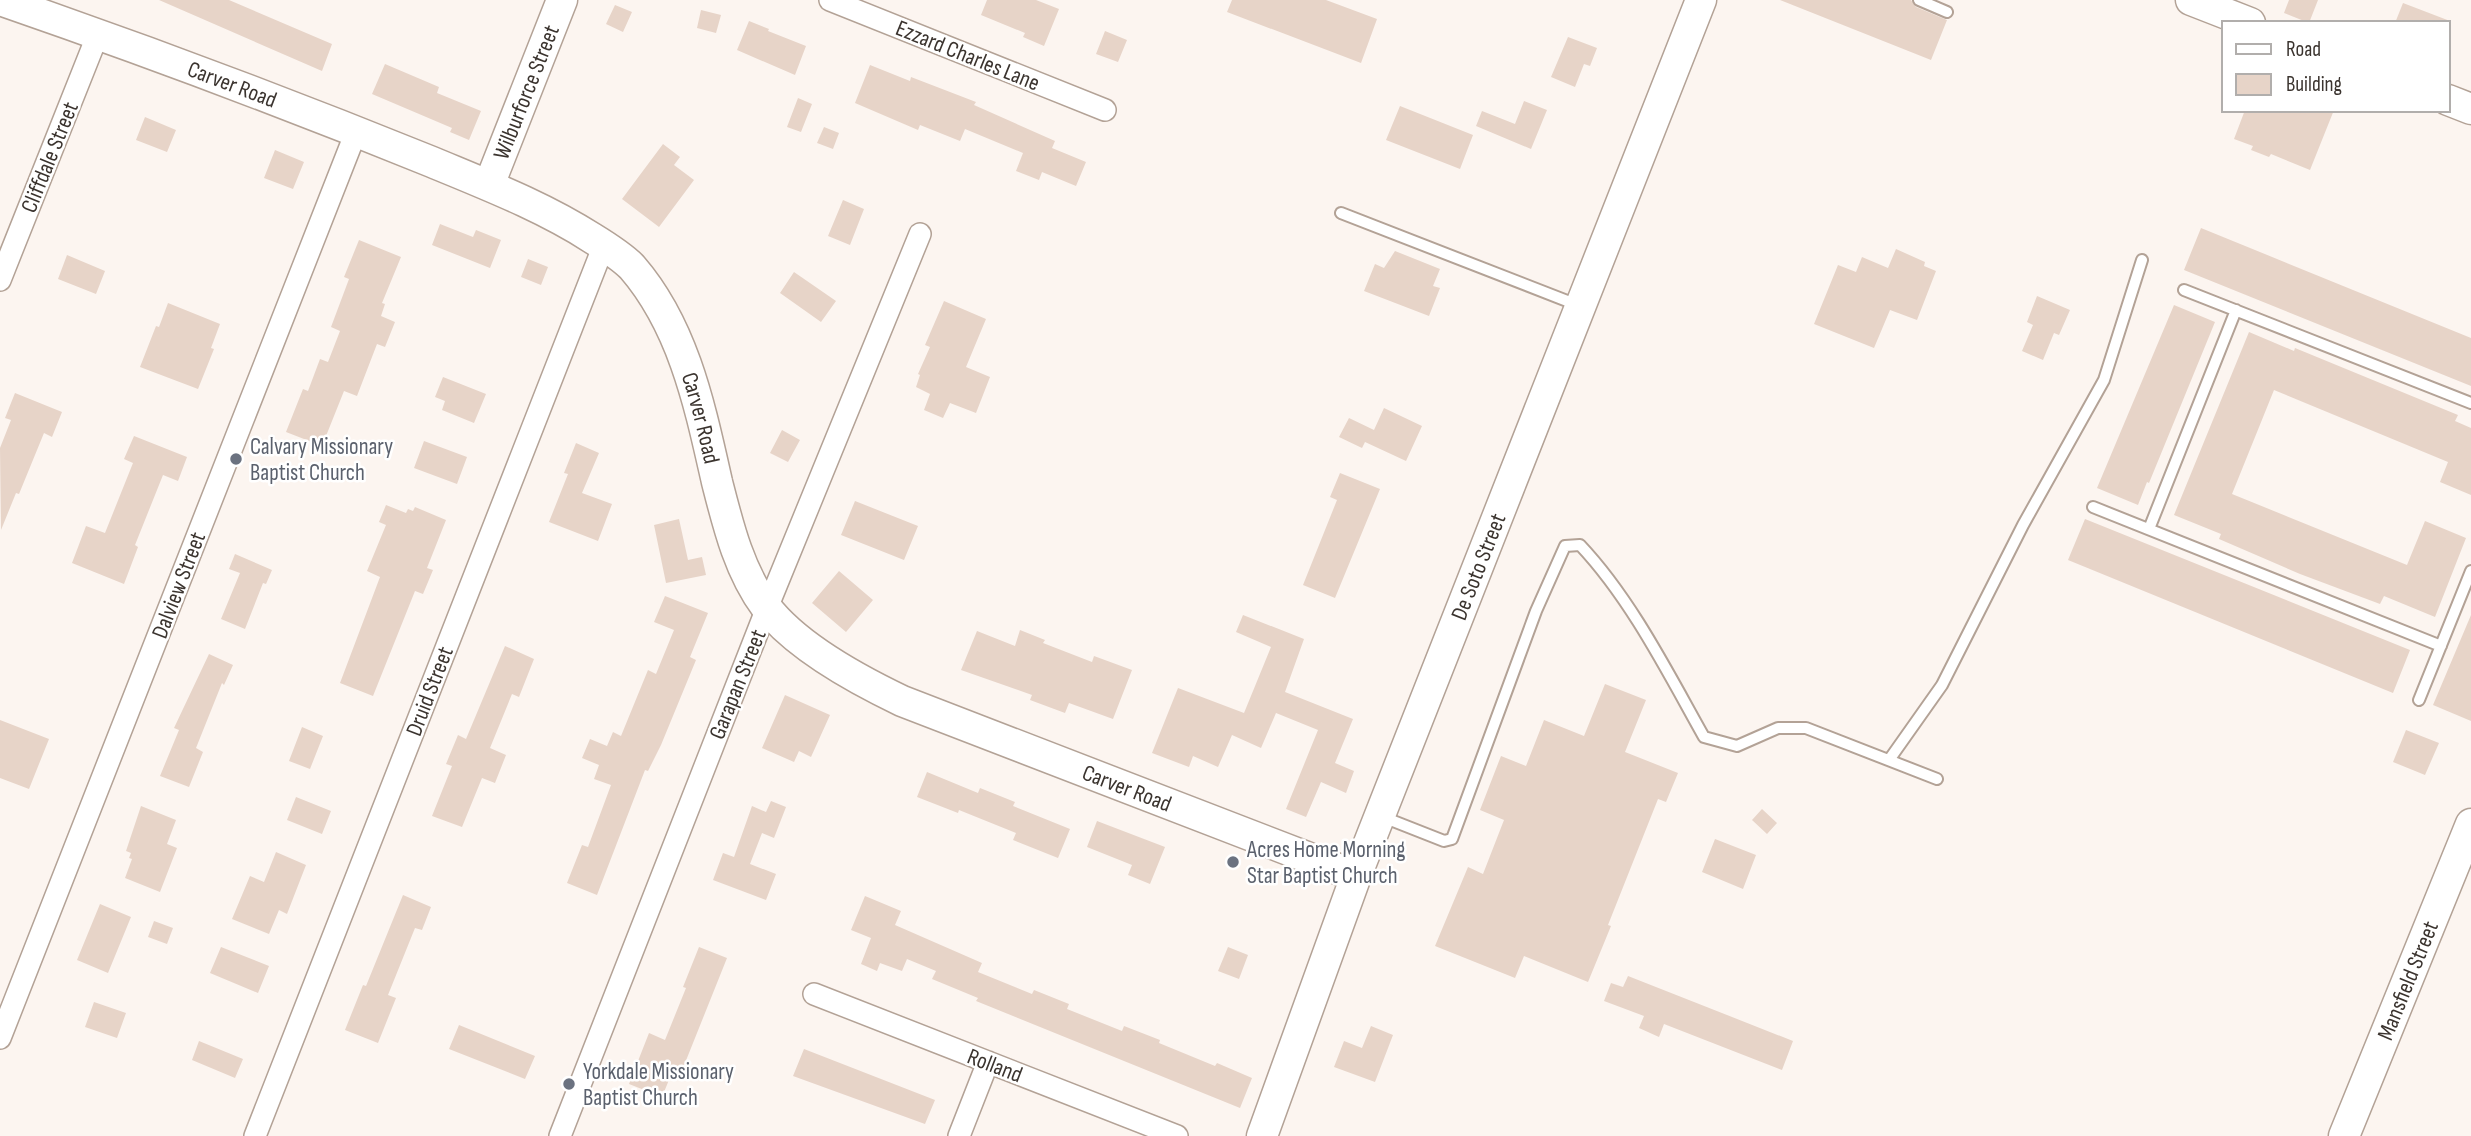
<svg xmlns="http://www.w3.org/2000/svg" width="2471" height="1136" viewBox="0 0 2471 1136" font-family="'Sofia Sans Condensed',sans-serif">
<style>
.building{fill:#e7d4c8}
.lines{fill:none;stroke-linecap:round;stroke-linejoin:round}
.lane-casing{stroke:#b3a296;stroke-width:14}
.street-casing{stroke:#b3a296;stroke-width:24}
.secondary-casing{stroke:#b3a296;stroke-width:33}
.lane{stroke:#fff;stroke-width:10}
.street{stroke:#fff;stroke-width:21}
.secondary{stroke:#fff;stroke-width:30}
.worship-dot{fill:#6b7280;stroke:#fff;stroke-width:2.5}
.labels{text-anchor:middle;stroke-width:5;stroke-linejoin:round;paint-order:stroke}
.street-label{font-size:23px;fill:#3b342f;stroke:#fff}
.worship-label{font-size:23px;fill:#5b616d;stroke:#fff;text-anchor:start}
</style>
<rect width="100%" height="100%" fill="#fcf5f0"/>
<path class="building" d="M159,0H229L332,44L322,71Z
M987,0H1036L1059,9L1044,46L1023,37L1025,33L981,15Z
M1232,0H1326L1377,19L1361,63L1227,12Z
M1780,0H1911L1916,7L1947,20L1931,60Z
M2289,0H2318L2309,23L2284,13Z
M2403,3L2450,21L2449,23H2395Z
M615,5L632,12L623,32L606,24Z
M701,10L721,15L716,33L697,28Z
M749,21L769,29L768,31L806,46L795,75L737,50Z
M1105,31L1127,40L1118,62L1096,54Z
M1568,37L1597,48L1590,66L1584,64L1575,87L1551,77Z
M385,64L439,87L437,93L481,111L469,140L450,132L452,128L372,94Z
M870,65L910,81L911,77L976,102L974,105L1055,141L1052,148L1086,162L1076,186L1042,172L1039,180L1016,171L1023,153L965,129L960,141L920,125L918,130L855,103Z
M798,98L812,104L801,132L787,127Z
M1524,101L1547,110L1531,149L1476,126L1482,111L1515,124Z
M1400,106L1473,135L1460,169L1386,140Z
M2245,110H2334L2310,170L2271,154L2269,157L2251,150L2253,146L2234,139Z
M145,117L176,130L167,152L136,140Z
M824,127L839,133L833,149L817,143Z
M663,144L680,157L674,165L694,180L659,227L622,199Z
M275,150L304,162L293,189L264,178Z
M843,200L864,209L850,245L828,236Z
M440,224L473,237L476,230L501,240L490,268L432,245Z
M2201,228L2471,338V386L2184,270Z
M359,240L401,257L382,303L385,304L381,316L395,322L385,347L377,344L357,396L344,391L322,446L286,432L303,389L308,391L320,359L328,362L340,331L331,327L349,279L344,277Z
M1896,249L1925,262L1924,266L1936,271L1917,320L1890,310L1874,348L1814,324L1838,265L1856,272L1862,257L1888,268Z
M1395,251L1440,269L1433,286L1440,288L1429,316L1364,291L1375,264L1384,268Z
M67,255L105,271L96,294L58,279Z
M528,259L548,267L541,285L521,277Z
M794,272L836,301L821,322L780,293Z
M2037,296L2070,310L2059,335L2054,333L2043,360L2022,351L2033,325L2027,322Z
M944,301L986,319L966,367L990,377L976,413L950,403L943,418L924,410L930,394L916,387L920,375L918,374L930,347L925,345Z
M168,303L220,324L211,348L214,349L198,389L140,367L156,326L159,327Z
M2174,305L2215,322L2149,483L2147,482L2138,505L2097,488Z
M2249,332L2294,351L2295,348L2458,415L2455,421L2471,428V495L2440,482L2448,462L2274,390L2232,494L2407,565L2425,521L2466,538L2435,617L2384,596L2380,604L2300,574L2219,539L2221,534L2174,515Z
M443,377L486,394L474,423L442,410L445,401L435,397Z
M15,393L62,412L52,437L44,433L19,494L16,493L1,530L0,448L11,420L5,418Z
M1384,408L1422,426L1406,461L1365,442L1362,448L1339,437L1349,418L1374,430Z
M782,430L800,440L788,462L770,453Z
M134,436L187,457L178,481L163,475L135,545L138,547L124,584L72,563L86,526L105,533L133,463L124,459Z
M424,441L467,457L457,484L414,468Z
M576,443L599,453L582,493L612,504L598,541L549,522L568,474L564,473Z
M1340,473L1380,489L1335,598L1303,585L1337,500L1330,497Z
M855,501L918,526L904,560L841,535Z
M386,505L406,513L408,509L413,511L415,507L446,520L427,568L433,570L423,594L415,591L373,696L340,683L380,577L367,571L386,525L379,522Z
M679,519L688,560L702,557L706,575L666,583L654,525Z
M2085,519L2410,650L2393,693L2068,560Z
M235,554L272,570L266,584L263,583L245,629L221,619L240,573L229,569Z
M839,571L873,600L846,632L812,603Z
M665,596L708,613L690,657L696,660L661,745L648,771L645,770L597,895L567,883L582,845L588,847L611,785L594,779L599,765L582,758L590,739L607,746L613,732L621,736L648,670L656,674L674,630L654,622Z
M1243,615L1304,639L1285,692L1353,719L1335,763L1354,771L1346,793L1321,782L1306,817L1286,809L1318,730L1276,713L1261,748L1232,735L1218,767L1193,756L1189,767L1152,753L1178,688L1244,713L1271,647L1236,632Z
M2471,615V721L2433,705Z
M1020,630L1045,640L1043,643L1092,662L1094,656L1132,670L1113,719L1069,703L1065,713L1030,700L1032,695L961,670L977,631L1015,646Z
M505,646L534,659L519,697L512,694L490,748L506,755L495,783L482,778L462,827L432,816L452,766L446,764L458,735L466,739Z
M209,654L233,665L224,685L222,683L196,748L203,752L189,787L160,776L179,730L174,728Z
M1605,684L1646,700L1625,752L1678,773L1666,802L1658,799L1608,925L1611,926L1588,982L1524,956L1515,978L1435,946L1468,867L1483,874L1504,820L1480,810L1501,756L1526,766L1544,720L1584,736Z
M785,695L830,715L811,757L799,751L794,762L762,748Z
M0,720L49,739L29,789L0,778Z
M302,727L323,736L310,769L289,761Z
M2406,730L2439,743L2425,775L2393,762Z
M927,772L978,793L980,788L1015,802L1013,806L1070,829L1058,858L1013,840L1016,833L959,810L958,813L917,797Z
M296,797L331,811L322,834L287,820Z
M771,801L786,807L774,838L762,833L750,864L776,874L766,900L713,880L723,853L734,857L752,806L766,812Z
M141,806L176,820L167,844L177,848L160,892L125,878L132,859L129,858L131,853L126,851Z
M1762,809L1777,823L1767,834L1752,820Z
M1097,821L1165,847L1150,884L1128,875L1132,865L1087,847Z
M1715,839L1756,855L1743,889L1702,872Z
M276,852L306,865L287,914L279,910L269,934L232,919L250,876L264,882Z
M403,895L431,907L422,930L415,928L388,995L396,998L378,1043L345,1030L363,985L366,986Z
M865,896L901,911L895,925L982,963L978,972L1032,994L1034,990L1069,1004L1067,1009L1122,1031L1124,1026L1160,1040L1159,1043L1215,1066L1217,1063L1252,1078L1240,1108L976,1001L978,998L932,979L936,971L907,959L902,971L880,963L877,971L861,964L871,938L851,930Z
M100,904L131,917L108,973L77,960Z
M154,921L173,928L167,944L148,937Z
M221,947L269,966L258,993L210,973Z
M699,947L727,958L681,1073L673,1070L662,1097L629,1084L649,1033L665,1040L686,988L683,987Z
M1228,947L1248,955L1239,979L1218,971Z
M1628,976L1793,1041L1782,1070L1664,1024L1659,1037L1639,1028L1644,1016L1604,1001L1611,983L1623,987Z
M94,1002L126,1013L117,1038L85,1027Z
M459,1025L535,1056L525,1079L449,1049Z
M1371,1026L1393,1035L1375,1082L1334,1067L1344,1041L1362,1048Z
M199,1041L243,1059L235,1078L192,1060Z
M804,1049L935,1100L925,1124L793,1076Z"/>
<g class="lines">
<defs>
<path id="lane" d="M1919,0L1947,12
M1341,213L1580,306
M2184,290L2471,403
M2093,507L2441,646
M2149,529L2236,310
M2419,700L2471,571
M1889,760L1942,685L2023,525L2104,380L2142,260
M1383,817L1444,841L1452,839L1536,611L1565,546L1580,545C1631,599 1668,673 1704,737L1737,746L1778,728H1806L1937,779"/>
<path id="street" d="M830,0L1105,110
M0,280L98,34
M814,994L1177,1136
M0,1038L356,132
M255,1136L604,245
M560,1136L767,608L920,234
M959,1136L988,1062"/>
<g id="secondary">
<path id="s1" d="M0,0C145,50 289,104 432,162C487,185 542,206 592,238C605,246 621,256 632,267C684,327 700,407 717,482C728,525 739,571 766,607C796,646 858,680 902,701L1356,876"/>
<path d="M2191,0L2250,23"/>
<path d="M2448,100L2471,109"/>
<path id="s2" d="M489,185L562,0"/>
<path id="s3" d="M1262,1136L1356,876L1701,0"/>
<path id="s4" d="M2344,1136L2471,824"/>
</g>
</defs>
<use href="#lane" class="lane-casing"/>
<use href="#street" class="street-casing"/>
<use href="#secondary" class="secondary-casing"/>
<use href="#lane" class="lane"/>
<use href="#street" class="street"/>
<use href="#secondary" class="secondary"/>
</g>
<g class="worship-dot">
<circle cx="236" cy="459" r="7"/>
<circle cx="1233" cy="862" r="7"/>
<circle cx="569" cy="1084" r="7"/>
</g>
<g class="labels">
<g class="street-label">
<text transform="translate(968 55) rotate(22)" y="8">Ezzard Charles Lane</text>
<text dy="8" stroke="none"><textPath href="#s1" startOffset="247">Carver Road</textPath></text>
<text dy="8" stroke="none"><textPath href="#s2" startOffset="100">Wilburforce Street</textPath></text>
<text transform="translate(49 157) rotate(-68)" y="8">Cliffdale Street</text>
<text dy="8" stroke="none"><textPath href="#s1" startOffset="856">Carver Road</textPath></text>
<text dy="8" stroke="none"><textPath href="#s3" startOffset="609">De Soto Street</textPath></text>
<text transform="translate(178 585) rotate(-69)" y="8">Dalview Street</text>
<text transform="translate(737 684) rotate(-68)" y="8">Garapan Street</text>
<text transform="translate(429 691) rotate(-69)" y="8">Druid Street</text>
<text dy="8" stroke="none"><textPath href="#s1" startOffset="1465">Carver Road</textPath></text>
<text dy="8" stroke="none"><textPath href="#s4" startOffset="168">Mansfield Street</textPath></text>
<text transform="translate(995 1065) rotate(21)" y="8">Rolland</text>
</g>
<g class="worship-label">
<text x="250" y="454">Calvary Missionary<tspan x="250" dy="26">Baptist Church</tspan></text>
<text x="1247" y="857">Acres Home Morning<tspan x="1247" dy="26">Star Baptist Church</tspan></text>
<text x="583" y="1079">Yorkdale Missionary<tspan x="583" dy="26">Baptist Church</tspan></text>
</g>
</g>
<rect x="2222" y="21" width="228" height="91" fill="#ffffff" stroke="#b1aeac" stroke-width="2"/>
<rect x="2236" y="44" width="35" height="10" fill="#ffffff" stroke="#b1aeac" stroke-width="2"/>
<text x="2286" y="56" font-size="21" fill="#3b342f">Road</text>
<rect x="2236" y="74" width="35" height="21" fill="#e7d4c8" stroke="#b1aeac" stroke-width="2"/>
<text x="2286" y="91" font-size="21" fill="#3b342f">Building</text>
</svg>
